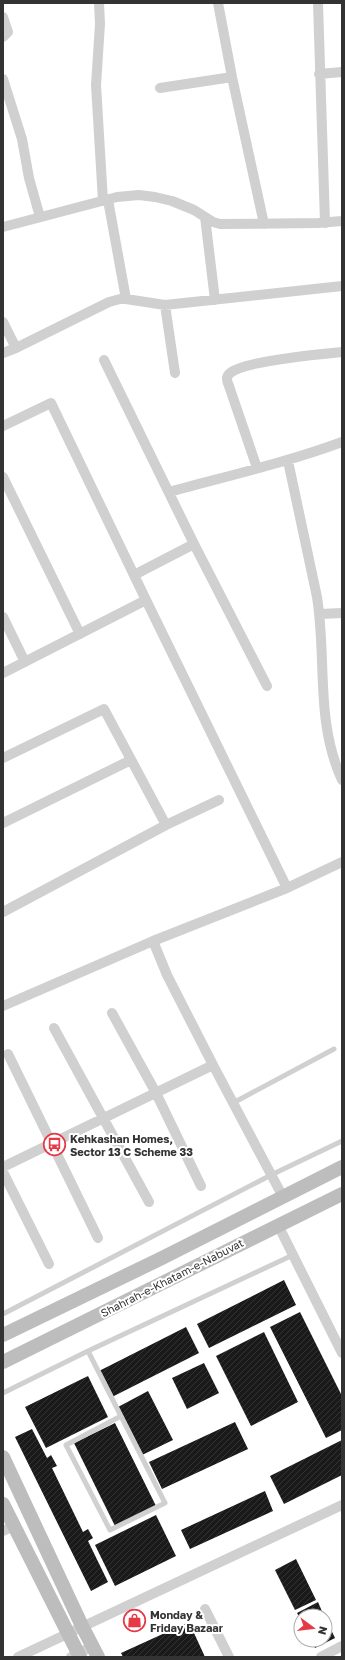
<svg xmlns="http://www.w3.org/2000/svg" width="345" height="1660" viewBox="0 0 345 1660" font-family="'Golos Text',sans-serif">
<style>
.building{fill:url(#building-hatch)}
.lines{fill:none;stroke-linecap:round;stroke-linejoin:round}
.lane{stroke:#d0d0d0;stroke-width:5}
.street{stroke:#d0d0d0;stroke-width:10}
.secondary{stroke:#bdbdbd;stroke-width:14}
.labels{text-anchor:middle;stroke-width:4;stroke-linejoin:round;paint-order:stroke}
.poi-label{font-size:11px;font-weight:bold;fill:#333;stroke:#fff;text-anchor:start}
.street-label{font-size:11px;fill:#333;stroke:#fff}
</style>
<defs>
<pattern id="building-hatch" width="6" height="6" patternUnits="userSpaceOnUse"><rect width="6" height="6" fill="#1a1a1a"/><path d="M-1 1l2-2M0 6l6-6M5 7l2-2" fill="none" stroke="#333"/></pattern>
</defs>
<rect width="100%" height="100%" fill="#fff"/>
<path class="building" d="M284,1280L296,1305L209,1348L197,1324Z
M300,1312L342,1396V1430L326,1438L270,1327Z
M186,1327L199,1353L112,1397L99,1371Z
M264,1332L298,1402L251,1426L216,1356Z
M204,1363L219,1393L187,1409L172,1378Z
M88,1376L108,1417L46,1448L25,1407Z
M148,1391L173,1440L142,1455L118,1407Z
M235,1422L248,1449L162,1489L149,1462Z
M115,1423L156,1506L115,1526L74,1443Z
M32,1429L47,1458L51,1455L57,1466L52,1468L83,1532L88,1529L93,1538L88,1541L108,1582L91,1591L15,1437Z
M342,1440V1475L284,1504L270,1476Z
M265,1491L273,1511L190,1549L181,1530Z
M156,1515L176,1556L115,1586L95,1545Z
M296,1559L316,1600L295,1610L275,1570Z
M318,1602L324,1616H301V1620L297,1613Z
M325,1617L335,1638L315,1648L311,1640H325Z
M189,1622L205,1657H123L121,1653Z"/>
<g class="lines">
<path class="lane" d="M233,1103L334,1049
M3,1314L271,1175L342,1141
M88,1351L165,1503L110,1530L66,1445L121,1416
M3,1393L88,1351L293,1255"/>
<path class="street" d="M99,3L100,24L96,85L103,201
M218,3L232,77L264,224
M318,3L325,223
M3,17L8,32L3,37
M319,74L342,72
M3,79L22,139L29,178L40,217
M160,88L232,77
M108,200L126,299
M205,217L215,300
M3,227L117,197L139,195L155,197L172,201L194,210L213,222L220,224L318,223L342,221
M165,305L175,373
M3,322L16,348L3,353
M16,348L109,302L120,299H126L165,305L342,286
M104,360L194,544L267,686
M3,426L51,403L146,600L3,673
M288,461L317,597C327,659 315,721 342,780
M257,468L229,386C227,382 226,377 229,374C241,361 322,354 342,352
M3,477L80,634
M169,492C227,476 285,463 342,442
M134,575L194,544
M146,600L287,888L153,941L167,975L213,1065
M320,614L342,613
M3,617L25,662
M3,758L104,709L166,825
M3,823L131,760
M287,888L342,862
M3,912L166,825L219,800
M3,1006L153,941
M112,1013L156,1093L201,1186
M54,1028L149,1202
M8,1054L98,1238
M3,1167L213,1065L283,1197
M3,1172L49,1264
M278,1225L342,1353
M3,1531L14,1526
M205,1609L229,1657
M18,1657L342,1505
M71,1657L93,1646
M321,1657L342,1646"/>
<path class="secondary" d="M3,1335L162,1258L342,1167
M3,1362L342,1194
M3,1457L82,1626L98,1657
M3,1504L80,1657"/>
</g>
<defs>
<symbol id="bus-ring" viewBox="-11 -11 22 22"><circle r="9.5" fill="#fff" stroke="#e63946" stroke-width="1.5"/><path d="M-5-6H5V4H4V6H2V4H-2V6H-4V4H-5ZM-3.5-4V0h7V-4ZM-3.5 1.2v1.5H-2V1.2ZM2 1.2v1.5H3.5V1.2Z" fill="#e63946"/></symbol>
<symbol id="shop-ring" viewBox="-11 -11 22 22"><circle r="9.5" fill="#fff" stroke="#e63946" stroke-width="1.5"/><path d="M-5-2.5h2.3a2.7 3.5 0 0 1 5.4 0H5L5.5 6h-11ZM-1.5-2.5h3a1.5 2.3 0 0 0-3 0Z" fill="#e63946"/></symbol>
</defs>
<g fill-rule="evenodd">
<use href="#bus-ring" x="42" y="1132" width="25" height="25"/>
<use href="#shop-ring" x="122" y="1608" width="25" height="25"/>
</g>
<g class="labels">
<g class="poi-label">
<text x="70" y="1143">Kehkashan Homes,<tspan x="70" dy="13">Sector 13 C Scheme 33</tspan></text>
<text x="150" y="1619">Monday &amp;<tspan x="150" dy="13">Friday Bazaar</tspan></text>
</g>
<g class="street-label">
<text transform="translate(172 1278) rotate(-27)" y="4">Shahrah-e-Khatam-e-Nabuvat</text>
</g>
</g>
<rect width="345" height="1660" fill="none" stroke="#333333" stroke-width="8"/>
<g transform="translate(313 1628) rotate(105)"><circle r="19" fill="#ffffff" stroke="#adadad"/>
<path d="M0-3L7 15L0 10L-7 15Z" fill="#e63946"/>
<text y="-6" font-size="11" font-weight="bold" text-anchor="middle" fill="#333333">N</text>
</g>
</svg>
